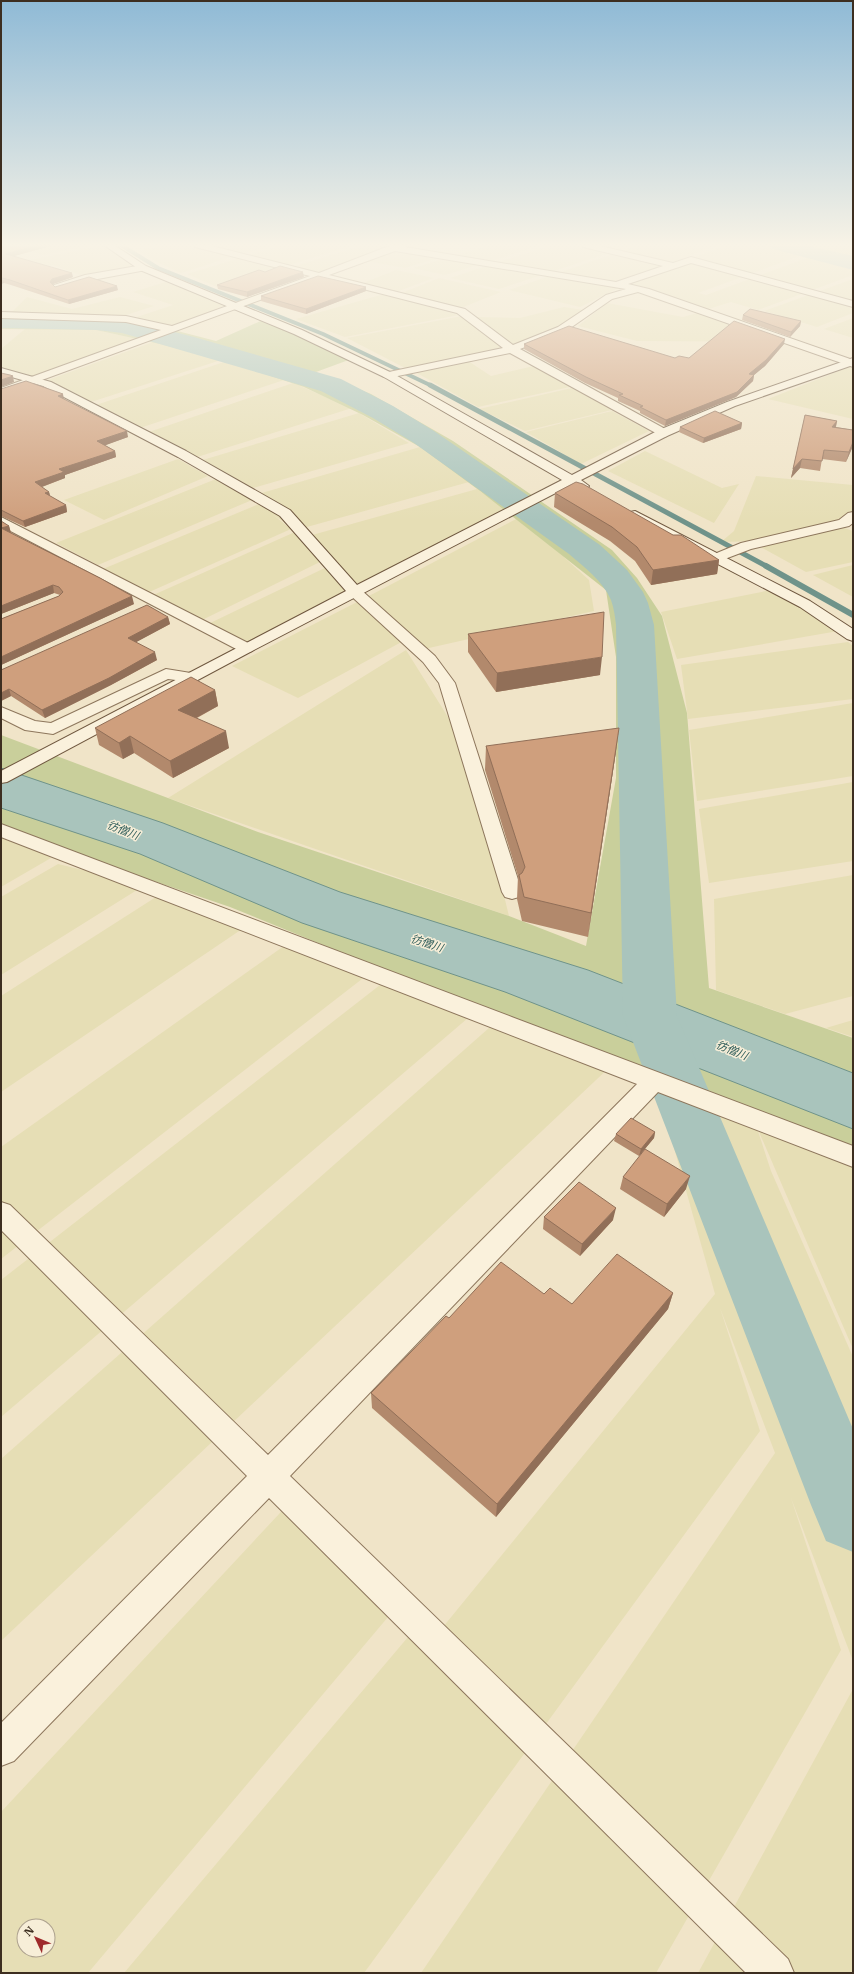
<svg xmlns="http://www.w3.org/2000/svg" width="854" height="1974" viewBox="0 0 854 1974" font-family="'IBM Plex Serif','Noto Sans JP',serif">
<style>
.farmland{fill:#e6deb5;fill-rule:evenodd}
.green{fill:#c9cf9b}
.water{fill:#a9c4bc;stroke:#6f938a}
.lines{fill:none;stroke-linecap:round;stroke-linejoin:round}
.stream-far2{stroke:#6f938a;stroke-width:4}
.stream-far1{stroke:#6f938a;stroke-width:5}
.stream{stroke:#6f938a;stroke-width:6}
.river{fill:#a9c4bc;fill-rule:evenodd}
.street-casing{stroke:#8d765c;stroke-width:2}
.secondary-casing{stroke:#6f573f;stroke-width:2}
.street{fill:#faf1dc;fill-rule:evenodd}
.secondary{fill:#faf1dc;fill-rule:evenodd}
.wall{fill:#b2896c}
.shaded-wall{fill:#916f58}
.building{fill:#cf9f7d;stroke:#916f58}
.labels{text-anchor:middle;stroke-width:3;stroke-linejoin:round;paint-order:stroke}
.water-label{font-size:11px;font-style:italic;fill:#2f5d5a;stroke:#f7eed8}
</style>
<rect width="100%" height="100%" fill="#f0e4c8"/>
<path class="farmland" d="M10,245H91L43,255Z
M104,245H108L139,265L83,276L53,265L1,275V266Z
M166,245H191L220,251L198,245H274L237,255L181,273L157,262L139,251Z
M283,245H354L283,267L280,266L217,287L187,274Z
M364,245H403L314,274L289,268Z
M491,245H542L445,275L413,268Z
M552,245H633L499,289L450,278Z
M639,245H717L663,266L580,307L509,290Z
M728,245H760L802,255L698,293L706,295L810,257L853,268V275L758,310L731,302L702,311L788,342L637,341L578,326L607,303L683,317L701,312L626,286L668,267Z
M789,245H853V261Z
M397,249L444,256L405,268L367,261Z
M396,270L434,278L396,292L358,285Z
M439,278L501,292L461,308L399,294Z
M853,279V313L817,327L764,311Z
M172,280L230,303L171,329L131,319L173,305L133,292Z
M384,294L459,315L345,337L296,319Z
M27,297L72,309L120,297L154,306L117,318L9,315Z
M564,307L583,310L559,328L516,346L475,317L520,318Z
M462,316L505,348L407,369L347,338Z
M853,318V338L824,329Z
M25,329L96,330L142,340L36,379L1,371V349Z
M153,342L221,360L91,402L48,380Z
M227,361L284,380L140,428L96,405Z
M468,361L491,376L534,366L570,387L478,407L415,372Z
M849,367L853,368V419L768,399Z
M293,383L352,408L194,458L146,433Z
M572,388L612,410L525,431L479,409Z
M612,411L649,431L581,464L526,432Z
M359,413L409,443L246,490L196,462Z
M420,447L469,482L296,530L272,514L291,529L147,593L103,569L259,504L252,500L98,565L56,543L216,479L248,497Z
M645,451L722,488L739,484L714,523L608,471Z
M178,459L208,476L104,520L64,500Z
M756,476L853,485V516L836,525L853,531V562L806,572L755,544L763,541L721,542L734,531Z
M477,489L510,513L360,590L305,537Z
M520,517L589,580L594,611L420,650L367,597Z
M295,532L326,559L198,622L151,596Z
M331,565L349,595L246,648L204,626Z
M853,565V597L813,575Z
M776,589L844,630L677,659L661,612Z
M363,599L407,639L298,698L232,666Z
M848,642L853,646V699L688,719L681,665Z
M406,650L468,749L509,916L168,798Z
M853,703V776L697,801L689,730Z
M853,782V861L709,883L699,809Z
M1,823L51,858L1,887Z
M58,864L145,885L1,975V897Z
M853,875V996L785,1014L716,990L714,899Z
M156,897L248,925L1,1092V996Z
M291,941L371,972L1,1259V1147Z
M389,978L475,1012L1,1417V1280Z
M498,1020L613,1064L1,1641V1459Z
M853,1020V1037L826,1028Z
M655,1080L853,1157V1349L756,1125L771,1171L853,1357V1661L791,1498L841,1650L656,1973H421L775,1453L720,1308L760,1431L364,1973H124L419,1624L434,1638L715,1294Z
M293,1499L399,1604L88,1973H1V1812ZM24,1926H48V1950H24Z
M853,1689V1973H698Z"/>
<path class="green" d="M1,315L131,319L216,341L265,319L354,358L316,372L371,394L453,441L612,550L637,578L662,616L687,713L709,988L853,1038V1158L627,1069L230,907L1,829V735L258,832L509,916L586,946L616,778V657L606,590L480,491L420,447L363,415L304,387L231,363L160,344L96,330L1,329Z"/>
<path class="water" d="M1,768L163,823L340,892L588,970L853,1073V1129L505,992L302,923L140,854L1,808Z"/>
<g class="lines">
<path class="stream-far2" d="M121,245L158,268L323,334L432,386"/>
<path class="stream-far1" d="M430,385L768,567"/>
<path class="stream" d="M766,566L853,615"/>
<path class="river" d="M769,245H805L853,256V270L773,249Z
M13,313L97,316L123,319L194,337L341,379L393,406L434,431L600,545L627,570L643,592L648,603L654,625L677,1016L853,1429V1552L826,1541L811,1505L623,1016L616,625C615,617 614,608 611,600C603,581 584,567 569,554L414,443L373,418L321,391L122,333L97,330L1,328V314Z"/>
<defs>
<path id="street" d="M194,245H208L319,273L389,246L407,245L405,247L616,282L663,266L583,247L582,245H596L673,263L691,257L853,301V307L691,263L628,284L649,289L853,360V367L638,292L612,299L566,331L520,349L667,430L669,433L667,436L663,437L510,353L388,378L384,377L382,375L384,373L503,348L457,313L320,278L1,395V388L161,330L126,322L1,318V312L126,316L172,326L310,276L195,247ZM395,251L626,289L606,295L558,327L513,345L465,309L329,275Z
M143,265L148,268L146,270L87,281L57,290L52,287L54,285L85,275Z
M853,512V523L849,526L751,549L717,562L712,561L710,558L712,555L741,543L839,520L848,513Z
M1,517L252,645L254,648L252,651L246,653L240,651L1,526Z
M355,588L360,589L435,656L455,683L522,892L519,897L512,899L505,897L502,892L439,683L423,662L350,595L348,592L350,589Z
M166,669L197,674L199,677L197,680L191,682L168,679L53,734L25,730L1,718V707L35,721L51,723Z
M1,824L853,1146V1167L658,1092L290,1476L788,1959L794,1973H746L269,1498L14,1761L1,1766V1723L247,1476L1,1230V1202L10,1205L268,1455L637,1084L1,837Z"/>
<path id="secondary" d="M104,245H114L146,266L302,330L392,373L572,475L659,430L727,402L853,358V365L735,406L667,436L581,480L589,486L587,489L582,490L571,485L252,651L7,782L1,783V771L346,591L280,516L178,457L43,386L1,374V368L51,382L186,451L290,510L357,585L562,480L384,377L294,334L140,270Z
M635,511L810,601L853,629V641L847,639L800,607L630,518L628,515L630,512Z"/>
</defs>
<use href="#street" class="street-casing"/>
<use href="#secondary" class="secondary-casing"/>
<use href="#street" class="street"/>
<use href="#secondary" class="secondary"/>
</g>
<path class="wall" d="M1,245H54L14,256L73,277L53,284L52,285L55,287L118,290L69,304L11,285L4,283L1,284Z
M265,272L304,277L247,297L218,289L217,285Z
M366,291L306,314L261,301V296Z
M743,315L801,321L800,326L790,337L742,320Z
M524,344L675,358H689L784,344L765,366L754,375L753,381L736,397L665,426L640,413V411L618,401V398L585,383L524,349Z
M1,389L64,399L128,437L105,445L115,451L116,457L65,475V478L42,487L49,492L50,496L66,505L67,512L25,527L1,516Z
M805,415L837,421L836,427L853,430V446L846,462L822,459L820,471L800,468L791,478Z
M742,423L741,429L703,443L679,432L680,427Z
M555,493L673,535L719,560L717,574L651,585L635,561L610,541L554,507Z
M1,521L9,526L11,533L134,604L1,665V619L59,596L60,595L54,593L1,614Z
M168,617L170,624L136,642L157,660L111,685L45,718L11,696L1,701V670Z
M468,634L600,675L496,692L468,652Z
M215,690L218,706L197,718L229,748L173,778L134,753L123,759L99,745L95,728Z
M486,746L616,751L588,937L522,921L517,899L518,876L485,770Z
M655,1132L654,1138L639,1156L614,1141L616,1134Z
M623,1177L686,1189L664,1217L620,1189Z
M544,1217L613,1220L580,1256L543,1229Z
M673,1293L668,1309L496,1517L372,1408L371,1393L449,1318L544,1294L572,1304Z"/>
<path class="shaded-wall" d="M38,245H54L7,258L6,254Z
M303,272L304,277L247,297V292Z
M72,273L73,277L53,284L51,287L50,282L52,279Z
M2,278L4,283L1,284V279Z
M117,286L118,290L69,304L68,300Z
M366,287V291L306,314V309Z
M801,321L800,326L790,337L791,332Z
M785,339L784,344L765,366L748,380L749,374Z
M754,375L753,381L736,397L665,426L666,420Z
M13,376L14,382L1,387V380Z
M63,394L64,400L58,396Z
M837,421L835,430L832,427Z
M742,423L741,429L703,443L704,438Z
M127,431L128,437L98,448L97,441Z
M853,442V446L846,462L849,452Z
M115,451L116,457L65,475V478L36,489L35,482L59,469Z
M802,459L800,468L791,478L793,469Z
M49,492L51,499L45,493Z
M66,505L67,512L25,527L23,521Z
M9,526L11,533L1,528Z
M719,560L717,574L651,585L653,570Z
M53,585L54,593L1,614V606Z
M132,596L134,604L1,665V657Z
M168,617L170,624L129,646L128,638Z
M155,652L157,660L111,685L45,718L42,710Z
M602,657L600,675L496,692L497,673Z
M9,689L11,696L1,701V693Z
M215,690L218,706L181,726L178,710Z
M619,728L616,751L588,937L591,913Z
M226,731L229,748L173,778L170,761Z
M130,736L134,753L123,759L119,743Z
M655,1132L654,1138L639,1156L641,1149Z
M690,1176L686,1189L664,1217L667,1204Z
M616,1208L613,1220L580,1256L582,1244Z
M673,1293L668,1309L496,1517L497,1504Z"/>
<path class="building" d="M1,245H38L6,254L72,273L52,279L50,282L55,287L89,277L117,286L68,300L10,280L2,278L1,279Z
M280,266L303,272L247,292L217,285L259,270L265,272Z
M318,276L366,287L306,309L261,296Z
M750,309L801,321L791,332L743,315Z
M734,321L785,339L766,360L749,374L754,375L737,392L666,420L640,407L643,406L619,395L623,394L586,377L524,344L569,326L675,358L679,356L689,358Z
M1,373L10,375L13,376L1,380Z
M26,381L63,394L58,396L127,431L97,441L115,451L59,469L64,472L35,482L49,492L45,493L66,505L23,521L1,510V389Z
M715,411L742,423L704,438L680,427Z
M805,415L837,421L832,427L853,430V442L849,452L824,450L822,461L802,459L793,469Z
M576,482L583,484L673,535H681L719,560L653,570L637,547L612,527L555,493Z
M1,521L9,526L1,528L100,578L132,596L1,657V619L59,596L63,592L59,587L53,585L1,606Z
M147,605L168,617L128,638L155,652L109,678L42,710L9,689L1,693V670Z
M604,612L602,657L497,673L468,634Z
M191,677L215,690L178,710L226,731L170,761L130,736L119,743L95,728Z
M619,728L591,913L524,897L519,875L522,873L525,867L486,746Z
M631,1118L655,1132L641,1149L616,1134Z
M645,1149L690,1176L667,1204L623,1177Z
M579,1182L616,1208L582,1244L544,1217Z
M617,1254L673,1293L497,1504L371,1393L446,1316L449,1318L501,1262L544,1294L550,1288L572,1304Z"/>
<linearGradient id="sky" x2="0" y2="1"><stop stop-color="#8fbad6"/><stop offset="0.47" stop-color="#f8f3e6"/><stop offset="1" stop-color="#f8f3e6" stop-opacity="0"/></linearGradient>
<rect width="854" height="521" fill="url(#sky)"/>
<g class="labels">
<g class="water-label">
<text transform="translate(123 830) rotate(21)" y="4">彷僧川</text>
<text transform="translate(427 943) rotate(18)" y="4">彷僧川</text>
<text transform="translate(732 1050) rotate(22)" y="4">彷僧川</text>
</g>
</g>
<rect width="854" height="1974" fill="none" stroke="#3d2e20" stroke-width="4"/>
<g transform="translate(36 1938) rotate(314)"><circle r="19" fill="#f7eed8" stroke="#ada18e"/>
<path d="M0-3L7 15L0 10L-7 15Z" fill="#9e2a2b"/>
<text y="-6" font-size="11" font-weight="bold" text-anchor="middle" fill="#3d2e20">N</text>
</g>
</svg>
